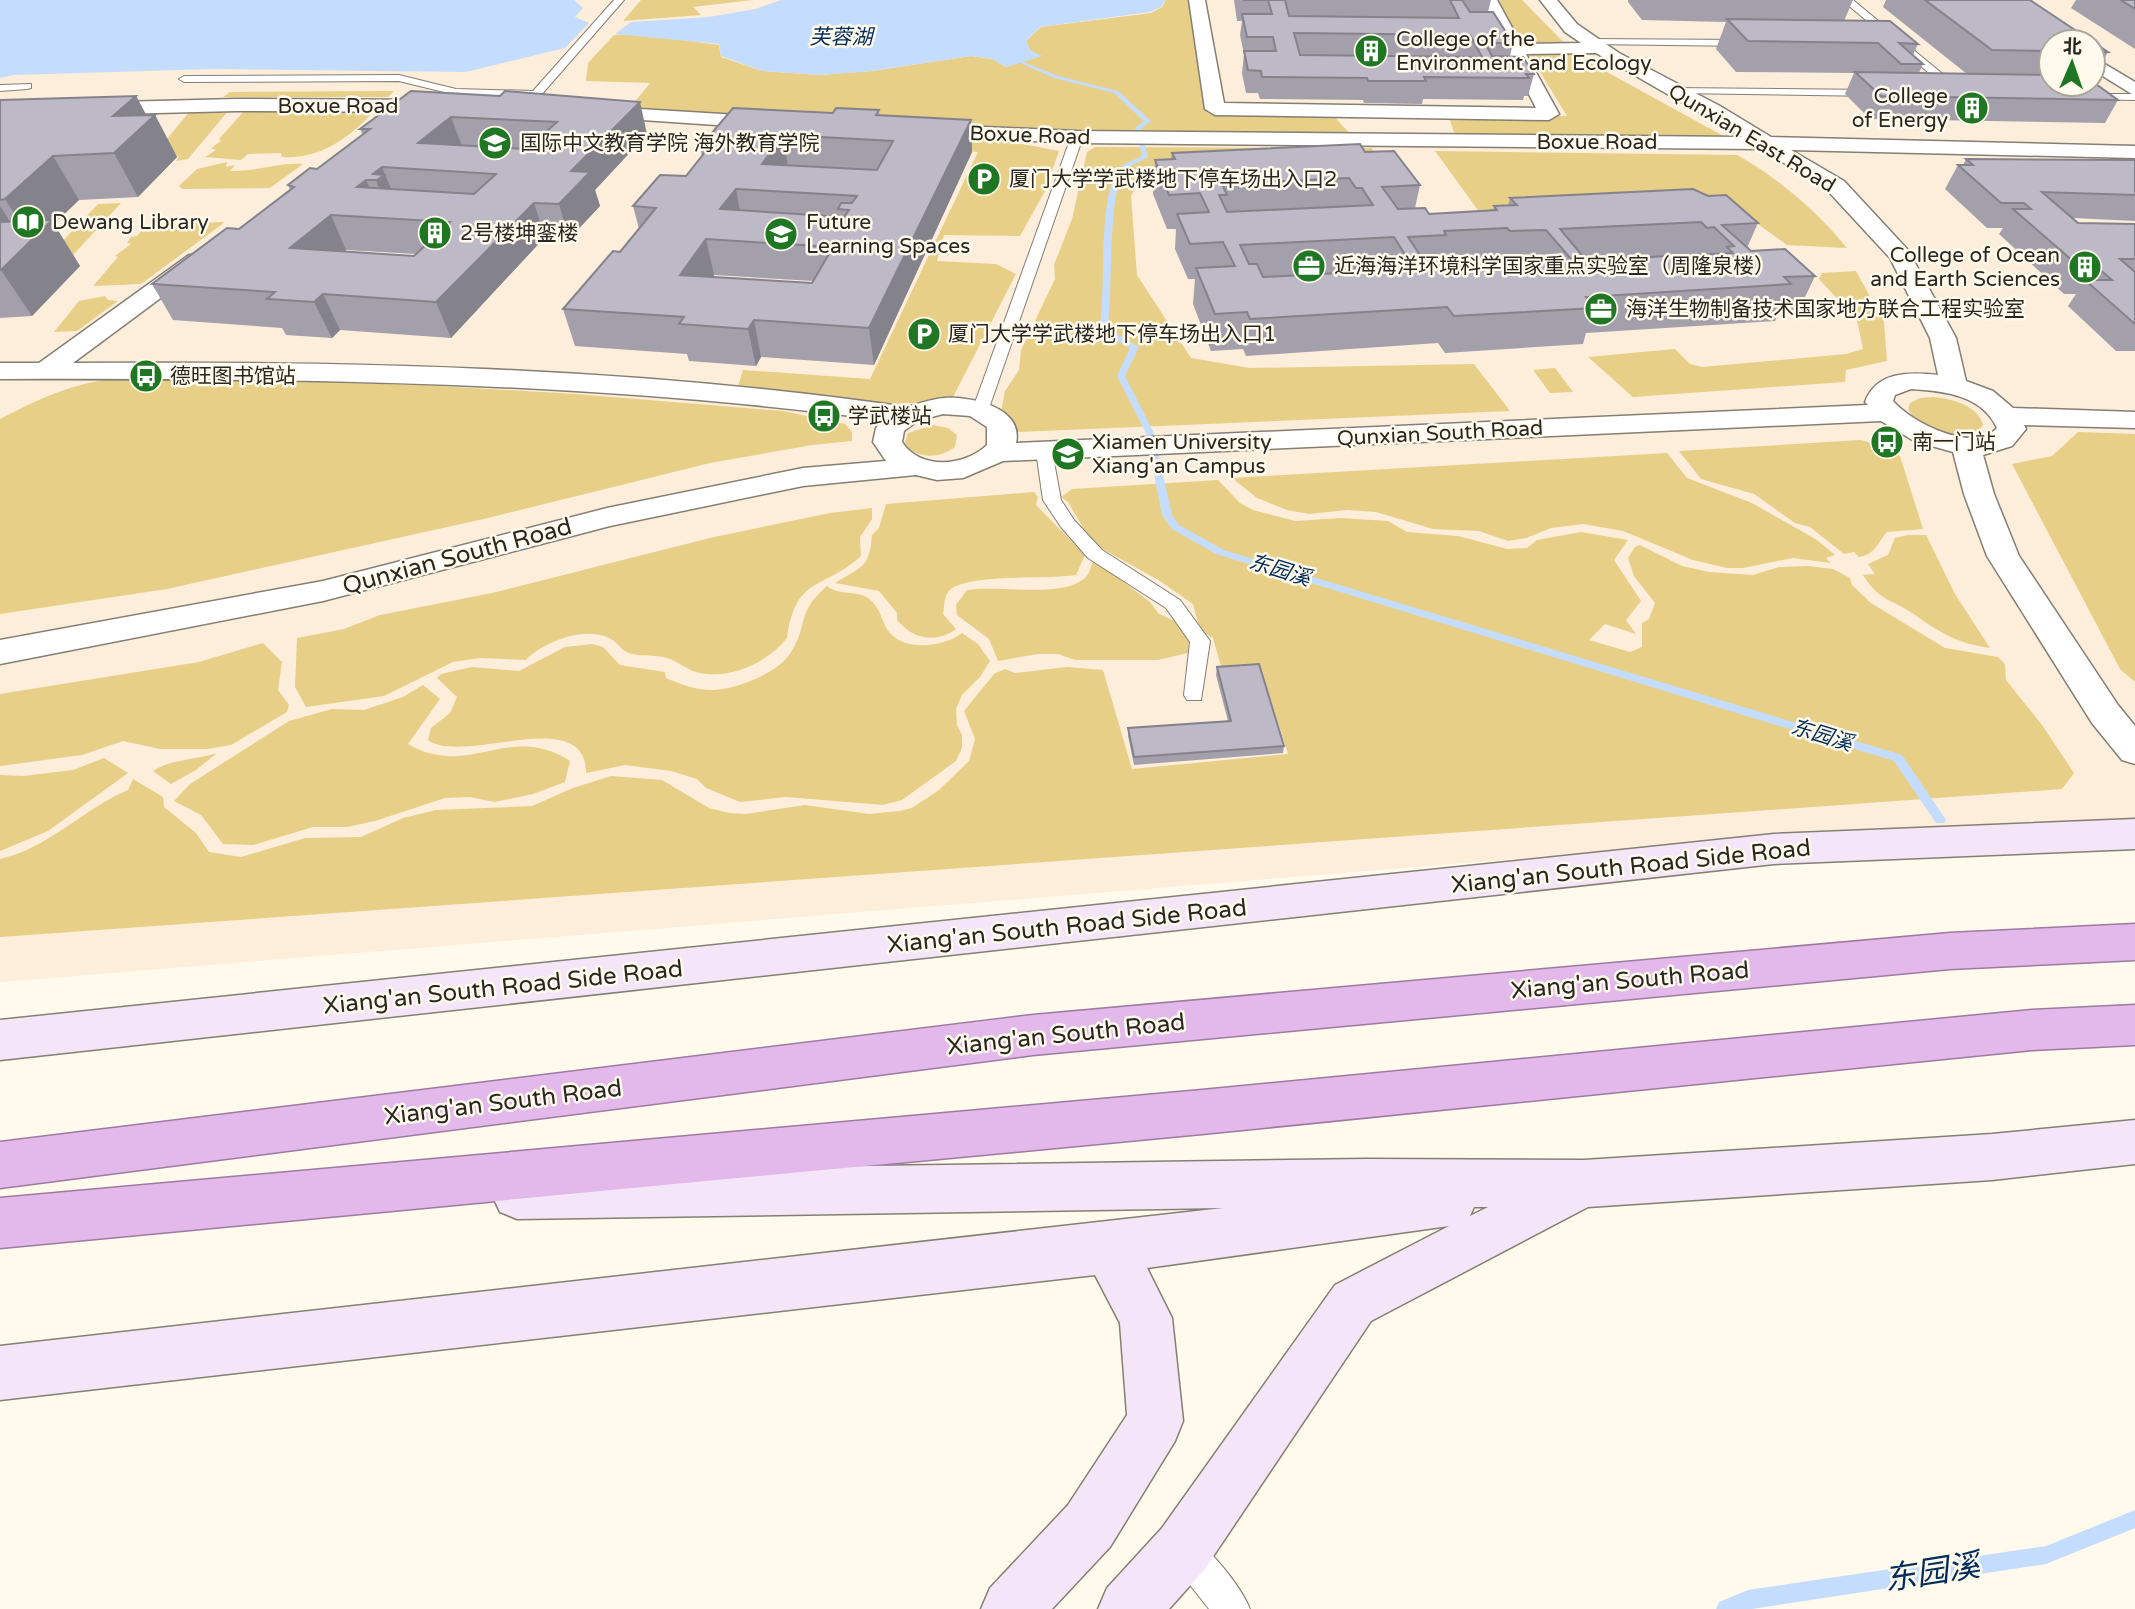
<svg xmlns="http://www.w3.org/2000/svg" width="2135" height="1609" viewBox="0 0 2135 1609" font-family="'Varela Round','Noto Sans SC',sans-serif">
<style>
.education{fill:#fdeddb;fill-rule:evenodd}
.green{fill:#e8cf87}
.water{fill:#c4ddfe}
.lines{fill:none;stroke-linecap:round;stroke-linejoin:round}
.stream{fill:#c4ddfe;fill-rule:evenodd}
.service-casing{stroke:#847f72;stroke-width:2}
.minor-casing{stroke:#847f72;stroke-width:3}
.secondary-casing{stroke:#847f72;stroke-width:3}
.trunk-casing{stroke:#9d7aa1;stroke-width:3}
.service{fill:#fff;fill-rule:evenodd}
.minor{fill:#fff;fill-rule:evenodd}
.secondary{fill:#f4e5f8;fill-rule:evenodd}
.trunk{fill:#e3b8eb;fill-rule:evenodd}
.wall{fill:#a39fab;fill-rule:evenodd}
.shaded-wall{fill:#84828b}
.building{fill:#bdb9c7;stroke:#84828b;stroke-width:2;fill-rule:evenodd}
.labels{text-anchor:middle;stroke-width:5;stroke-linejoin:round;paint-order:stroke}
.far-water-label{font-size:21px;font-style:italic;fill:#012d5c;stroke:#fffaeb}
.far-poi-label{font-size:21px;fill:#292722;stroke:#fffaeb;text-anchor:start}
.far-street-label{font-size:21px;fill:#292722;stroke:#fffaeb}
.street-label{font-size:24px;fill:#292722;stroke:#fffaeb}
.near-water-label{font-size:32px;font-style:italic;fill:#012d5c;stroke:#fffaeb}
</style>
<rect width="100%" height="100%" fill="#fffaeb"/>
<path class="education" d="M0,0H2135V824L1809,835L0,982ZM2051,42H2093V84H2051Z"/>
<path class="green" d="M641,0H753L693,7L701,15L623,21Z
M1166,0H1191L1207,113H1331L1353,137L832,124L629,109L650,83L586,81L588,63L614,35L637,34L719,45L721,57L762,71L819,75L872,71L971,56L992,59L1006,67L1041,56L1030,50L1026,41L1041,27L1151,13L1162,7Z
M1496,0H1522L1576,55L1727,138L1455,135L1448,114L1567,116Z
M394,91L388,97H223L230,92Z
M229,110L188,159L176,161L179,156L152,157L190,111Z
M375,110C351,137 319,160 282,157L281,153L248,154L241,160L205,157L216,150L211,148L221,141L219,139L244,111Z
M887,138L996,139L1059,151L1045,191L1020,236L944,235L937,261L996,264L1016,274L952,399L893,405L738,387L743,370L870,379L978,152L883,146Z
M1095,147L1372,148L1376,162L1158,176L1138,183L1131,196L1137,275L1191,358L1250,368L1474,364L1510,411L1018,432L1001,412L1005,391L1019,370L1021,350L1055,279L1054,265L1072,219L1087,152Z
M1435,151L1737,155C1777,177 1818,212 1847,248L1787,245L1733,206L1480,213Z
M227,162L226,167L235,165L230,171C257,172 277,162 303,164L270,188L182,189L179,186L197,169Z
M121,203L63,266L38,267L98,204Z
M225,222L141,284L93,286L118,257L115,256L131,244L127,243L131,237L137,236L146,225Z
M1856,271L1884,322L1887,361L1846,370L1845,382L1633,397L1588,357L1675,349L1690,364L1702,367L1846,354L1863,349L1857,320L1819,279L1822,273Z
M105,296L108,300L118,301L77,331L54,332L79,301Z
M1555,368L1573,392L1550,393L1533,370Z
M135,377L421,385L576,394L783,411L845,424L852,432V441L812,445L710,463L488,518L167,589L0,614V419C49,394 79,380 135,377Z
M1934,397C1952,399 1978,405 1983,425C1968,446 1916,430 1908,408L1910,403L1920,398Z
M933,425L948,428L957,435L955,447C939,459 918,459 904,445L908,433Z
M2078,432L2135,434V682L2120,669L2012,464L2052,456Z
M1861,440L1891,449L1900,456L1923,529L1887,532C1878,542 1875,555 1859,557L1854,552L1844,554L1810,527L1795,523L1754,494L1701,479L1679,451Z
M1667,453L1687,478L1752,503L1817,540L1835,555L1826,558L1831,563L1793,558L1743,568H1727L1693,560L1623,531L1583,524L1551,528L1526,538L1508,541L1479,531L1433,529L1376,512L1347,510L1309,514L1287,510L1257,498L1232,478Z
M1218,480L1240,503L1253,510L1295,521L1341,518L1388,521L1407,532L1458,536L1507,549L1527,548L1537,540L1581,532L1628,540L1614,560L1641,601L1626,620L1636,634L1605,624L1589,640L1630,652L1642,647V623L1649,619L1655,603L1634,576L1628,558L1635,547L1640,545L1682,566L1709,572L1753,575L1779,567L1808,566L1833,569L1850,578L1852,585L1871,603L1945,648L1998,657L2005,664L2006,680L2042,725L2074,773L2062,789L0,937V859C49,848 83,809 128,790L133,779L163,797L164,807L196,833L209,852L241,857L305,838L361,837L403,818L436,810L532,806L573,788L611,776L662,780L709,808L729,813L746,814L805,805L869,814L900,811L912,808L939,790L969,761L975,739L964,711L994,674L1005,669L1015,673L1067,667L1103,670L1132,769L1288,754L1261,669L1222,670L1213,638L1200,630L1193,604L1160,581L1092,543L1068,502L1061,497L1072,489Z
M1034,492L1038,497L1036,505L1085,555L1076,575C1046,580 974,573 951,589C943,595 945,606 943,614L956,629C935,644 913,639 897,620V613L879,591L835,583C862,566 869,569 872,535L879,528L886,504Z
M872,508V519L860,537L861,556C822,591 796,575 787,638C767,663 729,681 696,672C686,669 677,661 667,658C654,654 637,658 625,651C620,648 616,641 609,638C584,626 543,642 526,660L480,658L453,662L384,696L306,707L295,687L297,638L344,629L380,615L492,593L714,537L830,513Z
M1908,535H1926L1955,594L1990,648C1957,643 1942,634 1915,615C1891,598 1881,603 1863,575L1875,574L1868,564L1888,555L1895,538Z
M1093,559L1150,602L1159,614L1177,622L1189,641L1188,653L1158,660H1075L1058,654H1038L998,661L989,639L957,615L956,605L967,590C998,585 1052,597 1079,582C1089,577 1091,569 1093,559Z
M827,586C839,596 856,590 868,598C882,608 881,624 891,634C908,652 946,646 962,633L978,644L990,661L980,677L962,695L956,709L957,725L962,735V748L956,761L902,800L883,805L786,797L740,802L706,788L697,779L671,771L625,765L586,773C586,703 463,766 428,740L431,728L450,713L457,697L437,678L441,674L472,667L519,671L565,647L593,644L603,647L620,665L665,672L666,678C680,684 698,691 714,690C738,689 778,673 791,652C809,624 795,614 827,586Z
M263,643L282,662L278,690L289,705L287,712L231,745L207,749H160L123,741L82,755L0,766V694L199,662Z
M423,685L440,699L408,744C469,780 509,721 570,761L565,782L533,794L495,802L470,797L445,798L375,821L347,827H313L253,845L223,844L201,815L174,801L190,784L289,721L332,709L364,710L403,697Z
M217,753L196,770L171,784L153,771C171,759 195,760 217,753Z
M104,758L128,773L48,831L0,851V775L23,776L73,770Z"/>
<path class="water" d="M0,0H574L583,8L575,17L589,23L565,48L466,72L213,69L13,75L0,78Z
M781,0H1166L1161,7L1150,12L1040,27L1026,41L1030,50L1042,56L1006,67L992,59L971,56L872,71L820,75L762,71L721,56L719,44L615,34L631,22L709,17L755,9Z"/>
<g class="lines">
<path class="stream" d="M1014,58L1058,76L1118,91L1151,121L1141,129L1148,157C1141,162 1130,164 1125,171C1107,193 1113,290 1108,324L1117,334L1139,347L1125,376L1154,433L1172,515L1179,525L1224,550L1902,755L1944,817L1946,820L1944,823H1936L1894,761L1216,554L1172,529L1162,515L1146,433L1117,376L1130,348L1111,338L1100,324C1106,285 1098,199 1118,170C1123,163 1134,160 1142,156L1135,128L1144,121L1114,93L1054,78L1014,60Z
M2135,1510V1528L2046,1564L1752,1609H1716L1719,1602L1748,1590L2046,1546Z"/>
<defs>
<path id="service" d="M614,0H624L542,94L543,109L537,112L531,109V97L456,95L399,81L184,82L179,79L184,76L399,75L456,89L533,91Z
M1842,0H1853L1962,90V94H1954Z
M1586,39L1747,40L1752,43L1747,46L1590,44L1585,41Z
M31,84V88L27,89L0,91V85Z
M1671,88L1875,90L1881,93L1875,96L1675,93L1671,92Z
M2080,94H2135V100L2084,99L2080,98Z
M1077,133L1083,137L988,411L986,414H974L972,411L1071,137Z
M1044,446L1052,451L1061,500L1074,520L1102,550L1180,600L1210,641L1201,700H1187L1184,695L1190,642L1166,608L1088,558L1061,527L1043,500L1036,451Z
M1183,1532C1205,1541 1241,1586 1250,1609H1209L1171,1561L1166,1549L1171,1537Z"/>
<path id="minor" d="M1189,0H1205L1224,103L1536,108L1481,0H1497L1521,44L1581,43L1565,32L1540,0H1557L1577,24L1619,53L1720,106L1771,137L2135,146V158L1791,150L1844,181L1908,250L1956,338L1966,381L1993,391L2013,408L2135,412V428L2024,425L2026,429L2012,446L1983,455L1994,494L2019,556L2118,705L2135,726V764L2122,760L2092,723L1987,556L1964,494L1953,452L1914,441L1881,421L1003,461L963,478L937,480L916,475L803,486L610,526L323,601L0,664V640L323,581L607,508L803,468L886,461L873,442L876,428L883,420C589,381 295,378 0,379V363H39L189,255H205L209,260L205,265L73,363C352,361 631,367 907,407C918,404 931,399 944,398C970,396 1024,407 1016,443L1868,405L1865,402C1877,371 1909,372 1938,375L1930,338L1890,258L1828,191L1762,149L1077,143L918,136L908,130L918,124L1077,131L1742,137L1596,53L1526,54L1559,114L1549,120L1215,115L1205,109ZM1911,389C1944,391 1982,395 1997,428C1974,454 1912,423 1893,401L1895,395ZM943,414L970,416L987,427V445C964,467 920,470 902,442L904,431L917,421Z
M2093,57L2135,82V96L2093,70Z
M236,99L442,100L452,106L442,112L236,111L0,117V105Z
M590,106L774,117L784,123L774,129L583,116L580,112L583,108Z"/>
<path id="secondary" d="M2135,819V849L1774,864L0,1060V1020L1774,834Z
M2135,1120V1164L1992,1180L1588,1207L1371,1321L1204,1570L1169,1609H1098L1107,1588L1162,1528L1335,1285L1449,1226L1147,1268L1172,1318L1183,1421L1175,1441L1110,1547L1052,1609H981L990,1588L1068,1505L1127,1415L1120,1323L1095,1275L0,1400V1346L1223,1208L517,1219L500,1212L492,1195L500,1178L517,1171L1366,1159L1584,1160L1992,1134ZM1474,1207H1488L1470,1216Z"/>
<path id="trunk" d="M2135,924V960L1950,969L1033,1055L0,1188V1142L1033,1015L1950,933Z
M2135,1005V1045L2032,1050L1202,1134L0,1248V1198L1202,1090L2032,1010Z"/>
</defs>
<use href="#service" class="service-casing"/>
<use href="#minor" class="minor-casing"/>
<use href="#secondary" class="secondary-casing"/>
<use href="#trunk" class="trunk-casing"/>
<use href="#service" class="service"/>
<use href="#minor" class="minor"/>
<use href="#secondary" class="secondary"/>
<use href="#trunk" class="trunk"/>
</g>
<path class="wall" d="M1234,0H1491L1488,12L1513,43L1510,56L1534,74L1528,96H1524L1523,100L1423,99L1422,104L1364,103L1363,100L1260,99L1258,93H1246L1242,73L1244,54L1240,35L1242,21H1237Z
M1628,0H1853L1844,21L1918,44L1913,55L1923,64L1919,73L1967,74L1883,7L1886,0H2030L2108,52L2093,78V42H2051V84L2118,100L2105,123L1870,119L1845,94L1854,73L1736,72L1716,49L1726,22L1642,20L1628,2Z
M2076,0H2135V49L2071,8Z
M411,91L647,134L595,190L600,206L569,239L545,237L451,338L340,330L332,338L286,335L282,328L173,320L152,284L239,229L290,190L288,185L317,169L363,135L360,129ZM346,250L416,254L414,256L344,252Z
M136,96L146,115H155L177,157L138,197L79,200L54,224L80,266L32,316L0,318V100Z
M879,110V115L971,120L972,152L874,365L761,357L756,366L689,361L687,354L575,346L563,309L620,252L639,229L633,206L686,176L702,156L700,147L833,113ZM714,275L813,281L812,283L713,277Z
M1365,152L1420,185L1415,208L1429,214L1493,210L1494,206H1508L1510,198L1758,223L1747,248L1751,251L1815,276L1798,312L1778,313L1775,321L1586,333L1583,344L1445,353L1438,343L1246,356L1243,349L1211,351L1193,304L1195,279H1188L1175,249L1176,229H1167L1153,194L1155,160L1171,159L1172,153ZM1498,263V264L1439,267V266Z
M1966,159L2135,160V221L2073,218L2078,223L2135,224V351H2116L2068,306L2076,294H2064L1999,234L2003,228H1987L1945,189L1958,165H1963Z
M1217,667L1284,746L1283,753L1134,765L1128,736V728L1228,721L1216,675Z"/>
<path class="shaded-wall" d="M136,96L149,120L155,115L177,157L138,197L114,153L113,116Z
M640,102L647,134L595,190L600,206L569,239L559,204L571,171Z
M451,117L463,149L418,143Z
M971,120L972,152L874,365L869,328Z
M783,135L788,168L762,164Z
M53,156L79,200L54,224L80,266L32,316L1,270L31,240L5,199Z
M382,167L396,201L391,214L373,174Z
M366,180L381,214L357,187Z
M736,189L742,223L720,209Z
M534,203L545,237L451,338L436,302Z
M0,206L25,245L0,269Z
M331,215L346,250L307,284L290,248Z
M706,239L714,275L689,311L680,275Z
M323,294L340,330L332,338L314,302Z
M754,320L761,357L756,366L748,329Z"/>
<path class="building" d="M1243,0H1285L1289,16L1459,18L1450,0H1462L1470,12H1493L1513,43H1485L1492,56L1523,57L1534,74H1526L1529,78L1424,77L1426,81H1368L1367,78L1262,77L1261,71L1248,70L1244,51H1276L1273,37H1247L1242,14H1272L1268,0ZM1294,33L1470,35L1482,57L1300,55Z
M1925,0H2030L2108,52H2093V42H2051V51L1992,50Z
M2121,0H2135V9Z
M1727,19L1890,21L1918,44L1899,43L1923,64H1901L1878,43L1748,41Z
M1855,72L2051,75V84H2093V82L2118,100L1881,96Z
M411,91L500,96L505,91L640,102L571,171L590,172L559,204L534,203L436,302L323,294L314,302L267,299L275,292L152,284L227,228L239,229L294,187L288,185L310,168L317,169L370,129H360ZM451,117L557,122L527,149L418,143ZM382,167L496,174L474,194L357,187L366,180H377L384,175L373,174ZM331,215L450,222L414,256L290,248Z
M136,96L113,116L155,115L114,153L53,156L5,199L0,200V100Z
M733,108L833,113L836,108L879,110L876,115L971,120L869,328L754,320L748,329L679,324L684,317L563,309L613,251L620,252L656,208L633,206L660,175L686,176L709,147H700ZM783,135L893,141L877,170L762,164ZM736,189L857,196L852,203H841L838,209L849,210L844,217L720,209ZM706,239L833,247L812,283L680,275Z
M1360,144L1365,152L1394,151L1420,185L1382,187L1398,209L1425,208L1429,214L1497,210L1494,206L1517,205L1510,198L1693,189L1708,196L1726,195L1758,223L1722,225L1751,251L1785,249L1815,276L1784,277L1791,284L1586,297L1595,308L1454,316L1447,307L1250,319L1247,312L1215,314L1196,268L1235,266L1223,242L1190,244L1177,214L1209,212L1200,193L1169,195L1155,160L1175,159L1172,153ZM1349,178L1356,188H1362L1373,205L1227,212L1219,195H1227L1222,184ZM1701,222L1707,228L1714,227L1734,246L1727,247L1733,253L1586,260L1560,229ZM1507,228L1510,231L1546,230L1572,260L1428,267L1408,237L1446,235L1444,231ZM1394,237L1414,269L1263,277L1257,264H1249L1240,245Z
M1966,159L2135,160V195L2042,192L2078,223L2135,224V259H2120L2135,272V324L2085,280H2112L2098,268H2081L2013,209H2031L2024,203H2001L1958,165H1973Z
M52,220L1,270H0V222Z
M1259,664L1284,746L1134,757L1128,728L1231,721L1217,667Z"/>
<defs>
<symbol id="building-disc" viewBox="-11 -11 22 22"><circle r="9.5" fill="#1f7623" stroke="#fffaeb"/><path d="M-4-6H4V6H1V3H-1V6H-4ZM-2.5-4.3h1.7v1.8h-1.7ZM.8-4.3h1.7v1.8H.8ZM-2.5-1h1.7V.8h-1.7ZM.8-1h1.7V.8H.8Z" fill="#fff"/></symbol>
<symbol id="university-disc" viewBox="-11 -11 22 22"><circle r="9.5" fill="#1f7623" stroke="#fffaeb"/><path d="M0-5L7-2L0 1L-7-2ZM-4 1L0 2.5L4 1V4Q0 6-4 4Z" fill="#fff"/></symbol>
<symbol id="parking-disc" viewBox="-11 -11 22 22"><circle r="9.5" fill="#1f7623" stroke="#fffaeb"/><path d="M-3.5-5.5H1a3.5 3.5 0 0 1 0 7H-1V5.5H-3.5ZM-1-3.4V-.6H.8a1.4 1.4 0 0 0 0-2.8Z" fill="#fff"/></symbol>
<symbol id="library-disc" viewBox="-11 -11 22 22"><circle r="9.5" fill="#1f7623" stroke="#fffaeb"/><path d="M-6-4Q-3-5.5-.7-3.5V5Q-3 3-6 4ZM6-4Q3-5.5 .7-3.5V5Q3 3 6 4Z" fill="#fff"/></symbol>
<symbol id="office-disc" viewBox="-11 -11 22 22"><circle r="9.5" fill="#1f7623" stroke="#fffaeb"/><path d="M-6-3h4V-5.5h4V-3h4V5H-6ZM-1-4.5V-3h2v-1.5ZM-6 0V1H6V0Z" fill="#fff"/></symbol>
<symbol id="bus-disc" viewBox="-11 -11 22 22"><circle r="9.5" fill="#1f7623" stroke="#fffaeb"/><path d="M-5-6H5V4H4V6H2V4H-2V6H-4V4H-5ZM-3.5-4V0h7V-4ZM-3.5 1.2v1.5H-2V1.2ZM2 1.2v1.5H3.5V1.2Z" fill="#fff"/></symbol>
</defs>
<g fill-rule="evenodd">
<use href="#building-disc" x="1352" y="32" width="38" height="38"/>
<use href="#building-disc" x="1953" y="89" width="38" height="38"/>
<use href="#university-disc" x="476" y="124" width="38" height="38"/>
<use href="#parking-disc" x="965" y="160" width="38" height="38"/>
<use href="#library-disc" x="9" y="203" width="38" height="38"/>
<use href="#building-disc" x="416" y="214" width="38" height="38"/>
<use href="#university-disc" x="762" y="215" width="38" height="38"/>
<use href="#office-disc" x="1290" y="247" width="38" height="38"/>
<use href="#building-disc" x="2066" y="248" width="38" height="38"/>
<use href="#office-disc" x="1582" y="290" width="38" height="38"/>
<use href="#parking-disc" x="905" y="315" width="38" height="38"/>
<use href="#bus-disc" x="127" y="357" width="38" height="38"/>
<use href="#bus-disc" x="805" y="397" width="38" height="38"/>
<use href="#bus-disc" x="1868" y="423" width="38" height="38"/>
<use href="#university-disc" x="1049" y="435" width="38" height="38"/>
</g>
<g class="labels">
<g class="far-water-label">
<text x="841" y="44">芙蓉湖</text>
<text transform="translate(1280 570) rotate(17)" y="7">东园溪</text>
<text transform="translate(1822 735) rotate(17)" y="7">东园溪</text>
</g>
<g class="far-poi-label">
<text x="1396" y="46">College of the<tspan x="1396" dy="24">Environment and Ecology</tspan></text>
<text x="1948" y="103" text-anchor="end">College<tspan x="1948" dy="24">of Energy</tspan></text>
<text x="520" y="150">国际中文教育学院 海外教育学院</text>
<text x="1009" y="186">厦门大学学武楼地下停车场出入口2</text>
<text x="52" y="229">Dewang Library</text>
<text x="806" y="229">Future<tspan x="806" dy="24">Learning Spaces</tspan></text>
<text x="460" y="240">2号楼坤銮楼</text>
<text x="2060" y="262" text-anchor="end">College of Ocean<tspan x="2060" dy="24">and Earth Sciences</tspan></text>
<text x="1334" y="273">近海海洋环境科学国家重点实验室（周隆泉楼）</text>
<text x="1626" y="316">海洋生物制备技术国家地方联合工程实验室</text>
<text x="948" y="341">厦门大学学武楼地下停车场出入口1</text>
<text x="170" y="383">德旺图书馆站</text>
<text x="848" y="423">学武楼站</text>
<text x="1092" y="449">Xiamen University<tspan x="1092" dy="24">Xiang'an Campus</tspan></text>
<text x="1912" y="449">南一门站</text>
</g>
<g class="far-street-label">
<text x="338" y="113">Boxue Road</text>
<text transform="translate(1030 135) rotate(2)" y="7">Boxue Road</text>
<text transform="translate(1752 138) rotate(31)" y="7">Qunxian East Road</text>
<text x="1597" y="149">Boxue Road</text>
<text transform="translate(1440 433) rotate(-3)" y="7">Qunxian South Road</text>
</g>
<g class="street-label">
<text transform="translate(457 556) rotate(-15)" y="8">Qunxian South Road</text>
<text transform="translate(1631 866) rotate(-6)" y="8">Xiang'an South Road Side Road</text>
<text transform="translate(1067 926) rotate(-6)" y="8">Xiang'an South Road Side Road</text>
<text transform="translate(1630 980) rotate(-5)" y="8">Xiang'an South Road</text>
<text transform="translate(503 987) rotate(-6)" y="8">Xiang'an South Road Side Road</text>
<text transform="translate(1066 1034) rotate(-6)" y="8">Xiang'an South Road</text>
<text transform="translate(503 1102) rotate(-7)" y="8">Xiang'an South Road</text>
</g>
<g class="near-water-label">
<text transform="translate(1932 1572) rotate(-9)" y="11">东园溪</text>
</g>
</g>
<g transform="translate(2072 63) rotate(2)"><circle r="33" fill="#fffaeb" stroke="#a9a69b" stroke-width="2"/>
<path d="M0-5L12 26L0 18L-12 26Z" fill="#1f7623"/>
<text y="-10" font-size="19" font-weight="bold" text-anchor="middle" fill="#292722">北</text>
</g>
</svg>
